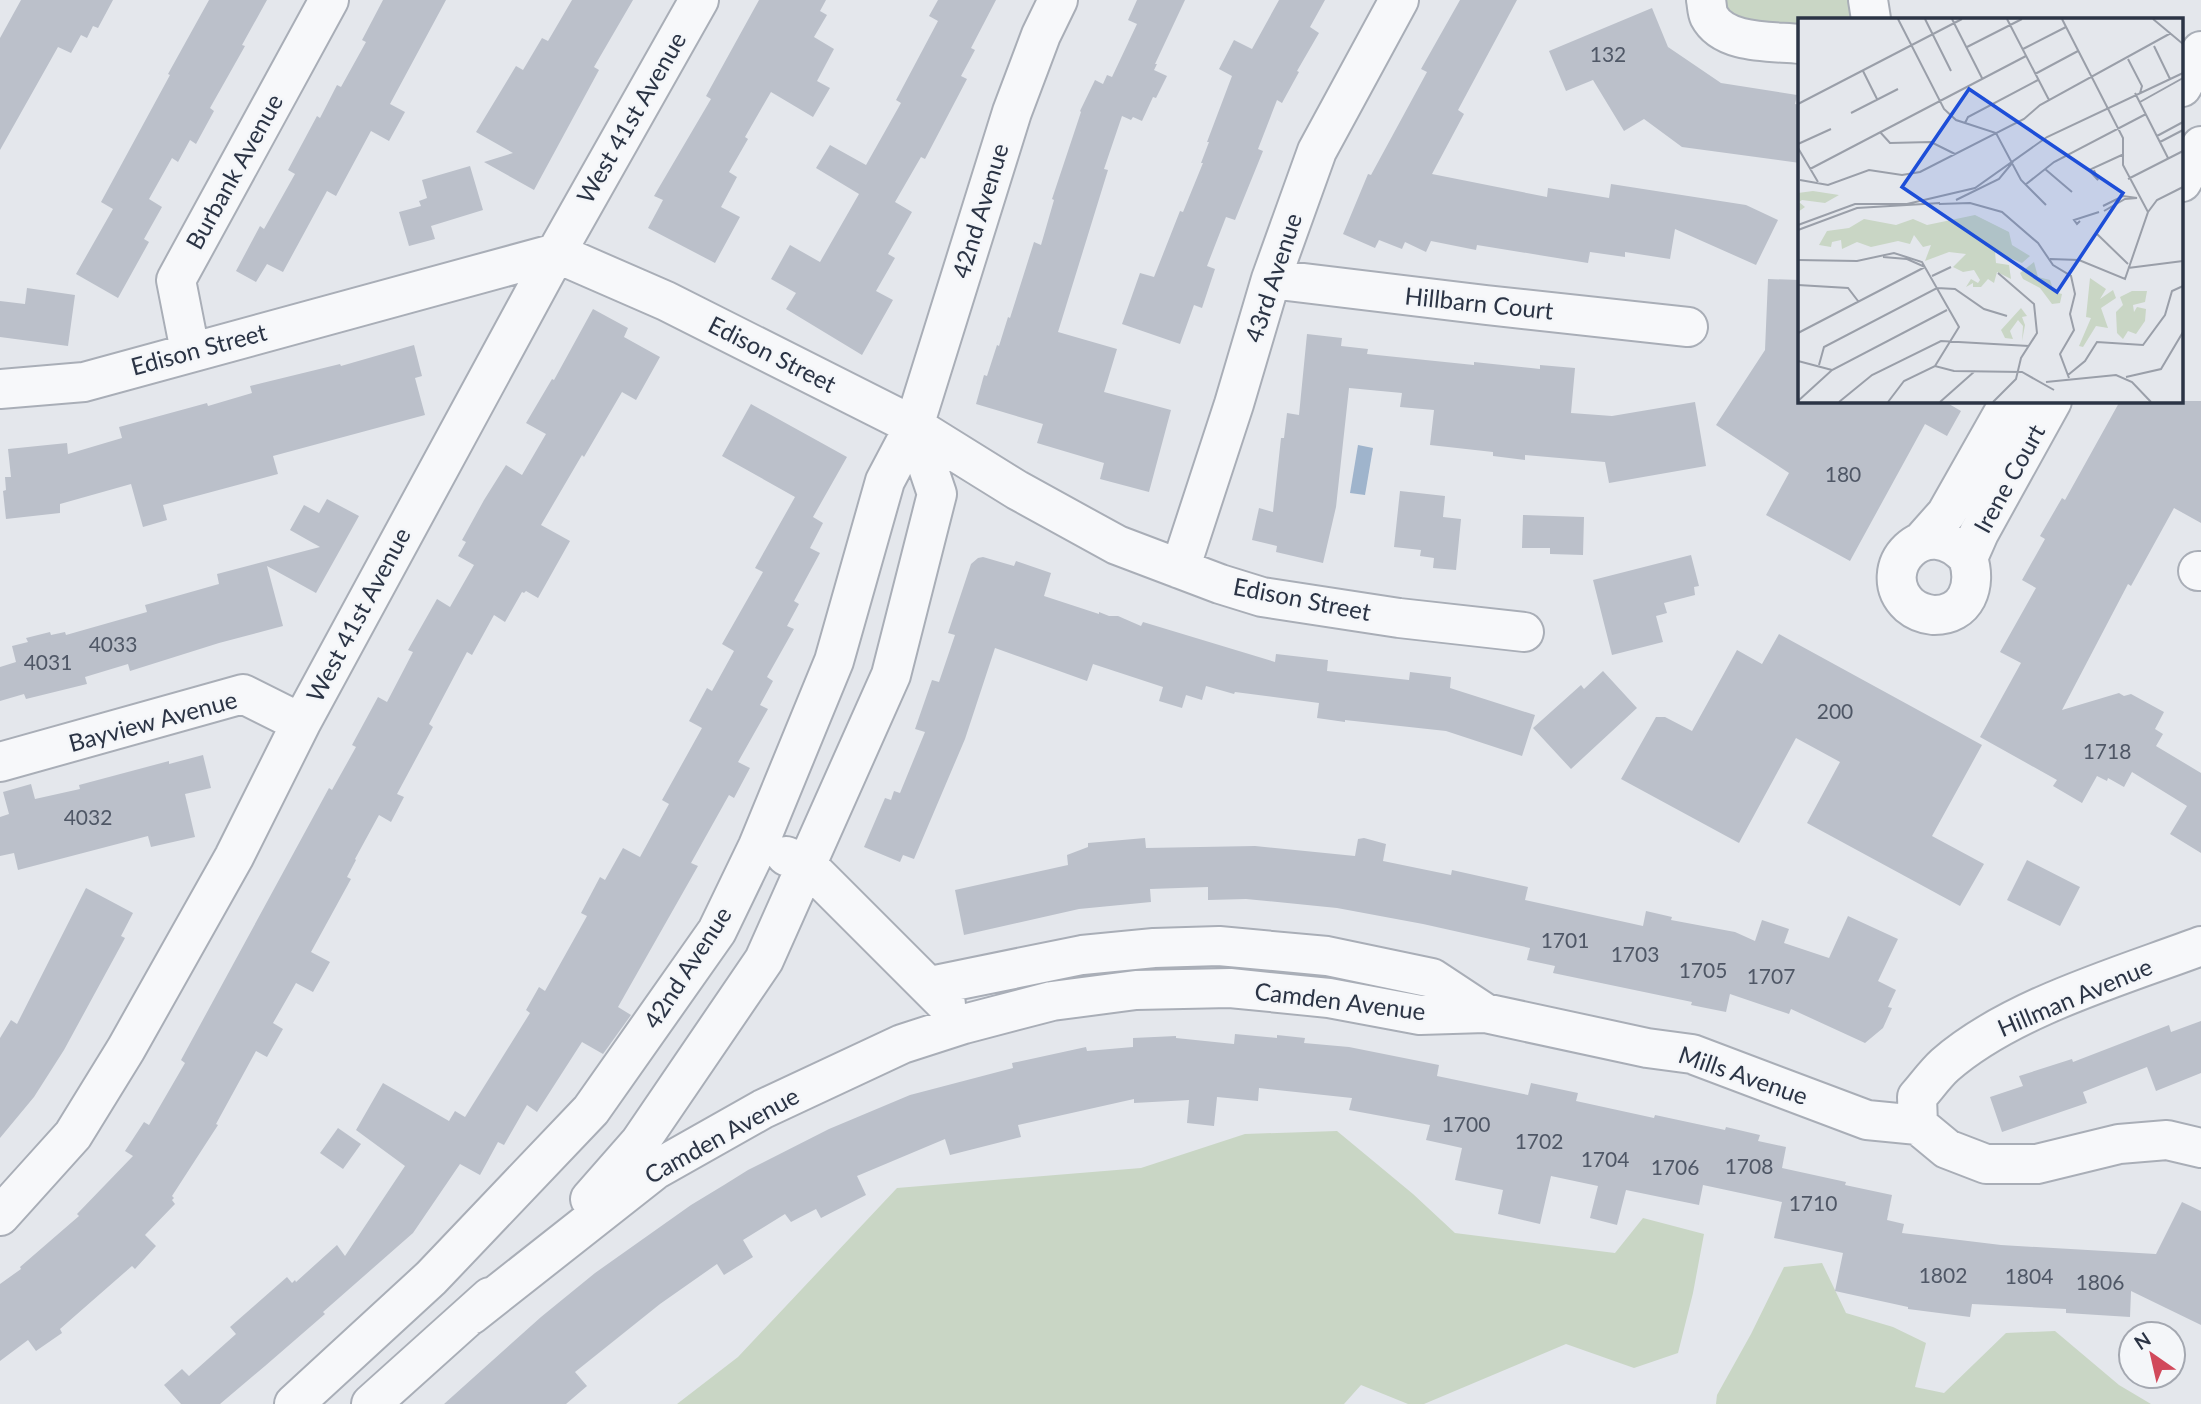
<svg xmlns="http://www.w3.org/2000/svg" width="2201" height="1404" viewBox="0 0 2201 1404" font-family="Lato,sans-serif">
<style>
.green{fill:#c9d6c5}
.water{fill:#9fb4cc}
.building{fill:#bbc0ca}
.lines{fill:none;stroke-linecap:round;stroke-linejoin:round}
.minor-casing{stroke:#a9aeb7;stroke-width:42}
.minor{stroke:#f7f8fa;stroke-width:38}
.labels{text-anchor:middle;stroke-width:5;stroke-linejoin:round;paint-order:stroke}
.number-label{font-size:21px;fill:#4f5766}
.street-label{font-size:24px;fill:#2b3445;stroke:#f4f6f9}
.inset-road{fill:none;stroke:#9a9fa9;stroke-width:2}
.view{fill:#1d4ed8;fill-opacity:0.15;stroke:#1d4ed8;stroke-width:3.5}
.inset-edge{fill:none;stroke:#2b3445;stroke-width:3.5}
</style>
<rect width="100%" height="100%" fill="#e4e7ec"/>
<path class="green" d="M1719,0H1850L1856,19H1800V32L1737,23Z
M1337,1131L1413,1194L1455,1233L1615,1253L1643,1218L1704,1234L1693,1293L1678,1353L1634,1368L1566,1344L1424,1404H1408L1361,1385L1344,1404H677L738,1357L897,1188L1141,1168L1245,1134Z
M1822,1263L1846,1313L1893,1327L1926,1343L1915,1387L1944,1393L2006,1333L2055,1331L2119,1385L2151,1404H1716L1717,1395L1751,1334L1784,1267Z"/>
<path class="water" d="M1358,445L1373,448L1365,495L1350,493Z"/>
<path class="building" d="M21,0H113L98,28L93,26L87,38L81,35L71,53L58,47L0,150V38Z
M209,0H267L242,45L245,46L210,108L214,111L196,144L190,140L178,162L172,158L149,199L162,207L144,239L149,242L118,298L76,274L113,209L101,202L170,75L168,74Z
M383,0H446L390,104L405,112L389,141L371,131L336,196L327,191L283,272L267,264L256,282L236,271L260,226L264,229L295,174L288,170L317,116L320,118L337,85L341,87L366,42L362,40Z
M572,0H633L594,67L599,70L534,190L484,162L513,153L476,132L516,66L523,70L542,38L548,41Z
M759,0H826L820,11L827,15L814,37L834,49L817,81L830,88L813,117L771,92L745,137L748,139L729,172L737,177L721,207L740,217L715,263L648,228L663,200L654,196L711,99L706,96Z
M938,0H996L971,48L975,50L961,76L967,79L925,159L921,157L895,202L912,212L888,254L895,258L876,291L893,300L862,355L786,309L796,293L771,279L790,245L820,262L859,194L816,168L830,145L866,165L901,103L896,100L938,21L929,16Z
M1137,0H1185L1155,64H1157L1154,70L1167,76L1156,98L1153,97L1142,121L1133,117L1131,120L1122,116L1104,169L1108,170L1058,332L1117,349L1104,392L1171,410L1149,492L1100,479L1104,463L1037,443L1043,424L976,404L984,375L987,376L997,345L999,346L1008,317L1010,318L1034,242L1041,245L1054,200L1052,199L1081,112L1080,111L1095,80L1103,84L1107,75L1112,77L1137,24L1128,20Z
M1279,0H1325L1310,27L1319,33L1297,71L1299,72L1282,103L1277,100L1258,149L1263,151L1235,220L1226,217L1207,266L1215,269L1202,308L1194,305L1180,344L1122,324L1140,273L1154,277L1180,211L1183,212L1203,163H1201L1209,142H1207L1232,76L1219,69L1234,40L1252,49Z
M1460,0H1517L1458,110L1464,114L1432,174L1547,197L1548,188L1609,198L1611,184L1746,205L1778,220L1756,265L1675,229L1670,259L1625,252V257L1590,252L1588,263L1477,245L1476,250L1431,241L1426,252L1405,242L1402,249L1379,240L1375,248L1343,234L1368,174L1371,175L1427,72L1421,69Z
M1652,8L1668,47L1721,83L1797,95L1795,104L1800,105V163L1682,147L1644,119L1624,131L1593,80L1566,91L1549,51Z
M470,166L483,210L431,226L435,239L409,246L399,212L421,206L419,201L427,198L422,180Z
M1768,279L1800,280V401H1944L1961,411L1947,436L1925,424L1850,561L1766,515L1789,473L1716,425L1765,350Z
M27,288L75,295L68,346L0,337V301L25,304Z
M593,309L628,328L624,337L660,357L636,400L622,392L584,457L582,455L541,525L570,541L538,598L526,591L524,593L522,592L505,622L494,615L472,655L467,652L429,724L433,727L397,794L404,797L391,822L379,815L355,859L356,860L347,877L351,879L311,952L330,962L313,992L296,983L273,1023L283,1029L267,1057L256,1051L216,1124L218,1125L172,1196L174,1198L172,1200L175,1204L145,1235L156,1246L135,1269L132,1266L60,1329L62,1333L36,1351L28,1340L0,1361V1284L21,1269L20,1267L79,1216L77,1214L133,1156L125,1151L144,1122L149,1125L185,1063L181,1060L329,788L332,790L356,747L352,745L378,697L387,702L413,652L408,650L437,599L450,607L474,565L458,556L466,542L462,540L484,500L506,465L522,475L546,434L526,423L552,379L554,380Z
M1307,334L1342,338L1341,346L1368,349L1367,354L1474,365V362L1540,369V365L1575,368L1571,413L1612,416L1695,402L1706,466L1609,483L1605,462L1525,455V460L1493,456V452L1430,445L1434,410L1400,407L1402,393L1349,388L1336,507L1323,563L1276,552L1277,546L1252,540L1259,508L1273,512L1281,438H1284L1287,413L1299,415Z
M414,345L422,376L415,378L425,415L273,456L278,474L163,505L167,520L143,527L131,484L60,504V513L6,519L3,491L6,490L5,477H11L8,449L67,443L68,454L122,438L119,427L207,403L208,406L252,393L250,386L340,364L341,366Z
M2120,401H2201V523L2174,508L2131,586L2128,584L2062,710L2119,693L2124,696L2131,694L2164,712L2155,729L2163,734L2156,746L2201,773V853L2170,834L2187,806L2132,772L2124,787L2108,778L2107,781L2097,776L2082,803L2053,786L2057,780L1980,737L2021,663L2000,652L2036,588L2022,580L2045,539L2040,536L2062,498L2065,500Z
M751,404L847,457L813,517L823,523L810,548L820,553L794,601L799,604L787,626L794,629L767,677L773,681L760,705L768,709L738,762L750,768L734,798L729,795L691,863L698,866L618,1007L631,1015L603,1054L582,1042L537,1112L527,1105L504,1145L498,1142L480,1175L460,1164L413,1233L323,1312L325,1314L265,1366L220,1404H181L164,1385L182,1369L189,1376L236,1334L230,1327L287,1277L292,1283L295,1280L296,1282L337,1245L345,1256L405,1166L356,1130L383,1083L449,1121L455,1111L465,1117L530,1013L526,1010L539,987L545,991L587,916L581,913L600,877L605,880L623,848L640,857L669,804L662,800L702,728L689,721L707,688L712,691L734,651L722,644L763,572L755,568L795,497L722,456Z
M1400,491L1445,496L1443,517L1461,519L1456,570L1433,568L1434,558L1420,556L1421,550L1394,547Z
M327,499L359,516L316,593L267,566L283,626L219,643L130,671L128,664L85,677L87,684L26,699L24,694L0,701V667L16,662L12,646L28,642L26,638L50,632L51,635L65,632L66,635L147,612L145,605L219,584L217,574L320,547L290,530L304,505L319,513Z
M1523,515L1584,517L1583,555L1550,554V548H1522Z
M1691,555L1699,586L1694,587L1695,595L1664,603L1667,613L1656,616L1663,642L1612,655L1593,580Z
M983,557L1014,566L1016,561L1051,573L1044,596L1099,614V612L1109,616H1118L1141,626L1143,622L1275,662L1276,654L1328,660L1327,671L1409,680L1410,672L1451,677L1450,688L1535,715L1522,756L1446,731L1345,720V722L1317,718L1319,703L1235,692L1234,694L1206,686L1202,700L1186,695L1182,708L1159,701L1163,687L1093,664L1087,681L995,648L965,739L914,859L903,855L900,862L864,847L885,798L891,800L894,791L900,793L925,732L915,729L932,680L939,682L955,635L948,633L971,564L978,558Z
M1779,634L1982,745L1932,836L1984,864L1960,906L1807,823L1840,762L1796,738L1739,843L1621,779L1656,717H1665L1692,731L1737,650L1762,664Z
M1603,671L1637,708L1571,769L1533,728L1581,685L1584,689Z
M203,755L211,788L185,794L195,837L151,847L148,836L18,870L14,853L0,856V817L9,814L3,792L31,784L35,799L80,789L79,785L169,761V764Z
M1145,838L1146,848L1255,846L1355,856L1358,839L1364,838L1386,844L1383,861L1451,875L1452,870L1528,887L1525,900L1643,926L1646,911L1672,917L1671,920L1735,932L1755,941L1762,920L1789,929L1784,943L1829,958L1848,916L1898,939L1878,981L1896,990L1888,1007L1892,1008L1883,1028L1865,1043L1791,1009L1789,1014L1730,994L1726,1012L1691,1005L1692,1002L1553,973L1555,966L1527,960L1530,948L1423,924L1337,908L1246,899L1208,900V887L1150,889L1151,902L1079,909L964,935L955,890L1068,865L1067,855L1088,847V843Z
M2027,860L2080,887L2060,926L2007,900Z
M86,888L133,913L121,936L125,938L64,1050L34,1097L0,1138V1038L11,1020L17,1024Z
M2201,1021V1073L2156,1091L2147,1067L2083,1092L2087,1103L2002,1132L1990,1097L2023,1086L2019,1076L2072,1059L2073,1062L2169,1025L2171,1032Z
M1235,1034L1277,1038V1035L1305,1038L1304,1043L1349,1047L1439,1065L1437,1076L1528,1095L1531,1083L1578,1093L1576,1101L1654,1118L1655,1115L1725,1130L1726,1127L1760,1135L1758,1141L1786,1147L1782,1168L1846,1182L1845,1185L1892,1195L1887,1220L1904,1224L1902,1233L2001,1245L2156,1254L2182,1202L2201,1211V1325L2131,1291L2130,1317L2066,1313V1309L1972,1304L1970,1317L1908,1309V1307L1835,1291L1843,1253L1774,1238L1782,1202L1703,1185L1699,1205L1626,1190L1617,1225L1590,1218L1598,1186L1551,1176L1540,1224L1498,1214L1503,1190L1455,1180L1462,1148L1426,1140L1430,1125L1349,1110L1352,1098L1259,1088L1258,1101L1217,1097L1214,1126L1187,1123L1189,1100L1134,1103V1099L1018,1125L1021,1137L950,1155L945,1139L857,1176L866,1195L821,1218L816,1209L791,1222L785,1214L743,1240L753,1257L724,1275L717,1264L660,1304L575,1372L587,1386L566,1404H444L541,1317L595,1273L691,1205L724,1185L748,1170L829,1129L910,1095L1013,1068L1012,1063L1086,1047L1087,1051L1133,1047V1038L1176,1036V1038L1234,1044Z
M338,1128L361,1144L343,1169L320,1153Z"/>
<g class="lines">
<defs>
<path id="minor" d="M1706,0C1707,5 1707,12 1709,16C1724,45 1773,41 1800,44
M1868,0L1871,19
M2182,87L2201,51
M2182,182L2201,146
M1271,279L1486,305L1688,327
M190,351L176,280L329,0
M0,389L84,382L556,253L666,301L914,426L1017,490L1117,545L1220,584L1262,597L1399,618L1524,632
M1922,541L1946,514L2010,401
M1968,558C1926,509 1872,570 1909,605C1916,611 1924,614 1933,615C1967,616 1977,585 1968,558L1979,533L2052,401
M1180,569L1234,404L1271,279L1317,151L1399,0
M2198,571H2201
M0,762L243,694L301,723
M786,856L806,864L946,1004
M2201,946C2121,976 2010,1008 1945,1065C1935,1074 1926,1087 1917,1097L1918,1125L1947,1149L1986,1164H2037L2119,1144L2167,1140L2201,1148
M930,986L1082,955L1154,948L1219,946L1327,956L1432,978L1485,1013
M590,1199L640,1142L764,960L891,675L937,494L914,426
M0,1216L73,1135L126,1049L234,857L301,723L556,253L699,0
M471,1315L655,1170L763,1109L902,1044L964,1024L1052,1001L1136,990L1230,988L1329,998L1420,1015L1485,1013L1647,1048L1692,1054L1867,1120L1918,1125
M294,1404L431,1278L591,1110L717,931L758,846L834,661L885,481L914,426L1012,112L1041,35L1058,0
M371,1404L490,1297"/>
</defs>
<use href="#minor" class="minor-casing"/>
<use href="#minor" class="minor"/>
</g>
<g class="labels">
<g class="number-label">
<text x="1608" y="62">132</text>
<text x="1843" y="482">180</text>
<text x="113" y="652">4033</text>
<text x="48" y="670">4031</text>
<text x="1835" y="719">200</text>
<text x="2107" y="759">1718</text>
<text x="88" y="825">4032</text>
<text x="1565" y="948">1701</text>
<text x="1635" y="962">1703</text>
<text x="1703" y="978">1705</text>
<text x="1771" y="984">1707</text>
<text x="1466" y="1132">1700</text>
<text x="1539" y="1149">1702</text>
<text x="1605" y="1167">1704</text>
<text x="1749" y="1174">1708</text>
<text x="1675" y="1175">1706</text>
<text x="1813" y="1211">1710</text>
<text x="1943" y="1283">1802</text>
<text x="2029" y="1284">1804</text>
<text x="2100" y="1290">1806</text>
</g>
<g class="street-label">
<text transform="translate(632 118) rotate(-60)" y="8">West 41st Avenue</text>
<text transform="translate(235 172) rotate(-61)" y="8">Burbank Avenue</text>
<text transform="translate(981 211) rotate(-73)" y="8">42nd Avenue</text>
<text transform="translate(1274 278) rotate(-72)" y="8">43rd Avenue</text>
<text transform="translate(1479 304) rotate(6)" y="8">Hillbarn Court</text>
<text transform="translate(199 350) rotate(-15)" y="8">Edison Street</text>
<text transform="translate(772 355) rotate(27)" y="8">Edison Street</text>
<text transform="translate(2010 479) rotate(-61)" y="8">Irene Court</text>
<text transform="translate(1302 600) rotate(11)" y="8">Edison Street</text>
<text transform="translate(359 615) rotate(-62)" y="8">West 41st Avenue</text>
<text transform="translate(153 722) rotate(-15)" y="8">Bayview Avenue</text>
<text transform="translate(688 968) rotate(-57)" y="8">42nd Avenue</text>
<text transform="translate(2075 998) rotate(-23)" y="8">Hillman Avenue</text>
<text transform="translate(1340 1002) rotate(7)" y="8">Camden Avenue</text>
<text transform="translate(1743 1076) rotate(19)" y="8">Mills Avenue</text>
<text transform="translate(722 1136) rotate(-29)" y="8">Camden Avenue</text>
</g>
</g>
<g transform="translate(1798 18)">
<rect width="385" height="385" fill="#e4e7ec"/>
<path d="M15,173L41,177L27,185L4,182L1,184L7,189L0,194V175ZM177,197L211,214L214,227L232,238L224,245L197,234L198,245L211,247L213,261L199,254L196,265L190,261L183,269H175V265L168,269L173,261L180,265L182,262L176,252L165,254L155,249L168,236L151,234L127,243L133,227L125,229L116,217L112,226L100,223L73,229L59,224L44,231L43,222L34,224L33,229L21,227L29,213L51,210L66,201L98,207L115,201L129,207ZM236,244L240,259L252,262L256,274L264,276L262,285L254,286L242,270L225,261L222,255ZM292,260L308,271L302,281L315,272L318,280L303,290L310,310L298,308L285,329L281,328L293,300L288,299ZM334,273H349L347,284L335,287L336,294L339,289L348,291L347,303L338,316L330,313L325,321L319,315L318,294L325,287L322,279ZM223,290L229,298L224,299L227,307L224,323L225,308L220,302L212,313L215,321L207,320L203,312Z" fill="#c9d6c5"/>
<path class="inset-road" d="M100,1L146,91L158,102L198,115L223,162L248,187M127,1L153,53M154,1L184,60M209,1L251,82M355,1L385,26M356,28L372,61M169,29L224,1M225,31L268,9M330,41L344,68L342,75M65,53L79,81M237,56L280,33M337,75L370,140M342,84L385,60M0,86L164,1M53,95L100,71M167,105L170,99L240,62M82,114L92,125L133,124L157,136M359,118L385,104M362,124L385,112M0,126L33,111M0,130L20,164M12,151L228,38M247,151L274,174M296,152L300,162L291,152L326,136M330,161L385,133M2,162L30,167L71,152L104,157L122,154L226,101L242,87L373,15M227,167L256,144L348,96M158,182L201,161L215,144M141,186L172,185L204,194L240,225L255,247L273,258L277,276L272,296L276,312L262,336L271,360M305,188L325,178L339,180L327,181L306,193M350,194L359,182L385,169M282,203L279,206L276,202L301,194M0,207L57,186H109L177,170L249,119L385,55M0,212L59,190L142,185M298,215L330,246M85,239L109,241L127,249M252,241L281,242L327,261L350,194L325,147V120L264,1M0,242L59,243L96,235L124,244L161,309L137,348M330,250L385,243M134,258L153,249M0,267L50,270L60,283M0,315L127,249M0,343L34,352M21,347L26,329L139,270L157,271L186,291L209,298M270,357L287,343L299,324L345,327L367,297L374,273L385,268M328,359L363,351L385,314M248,364L318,357L334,364L353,384M0,383L34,352L149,292M41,384L74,357L143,323L231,328M90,384L106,363L137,348L156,353L224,354L256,372M142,384L177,353M195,384L218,361L223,340L239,315L236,286L200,255"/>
<path class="view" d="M171,71L325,175L259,274L104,169Z"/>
<rect width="385" height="385" class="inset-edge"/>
</g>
<g transform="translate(2152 1355) rotate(326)"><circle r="33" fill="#f4f6f9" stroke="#a4a8b1" stroke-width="2"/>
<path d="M0-5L12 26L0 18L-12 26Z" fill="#d1495b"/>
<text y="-10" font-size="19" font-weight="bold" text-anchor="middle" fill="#2b3445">N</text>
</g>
</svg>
